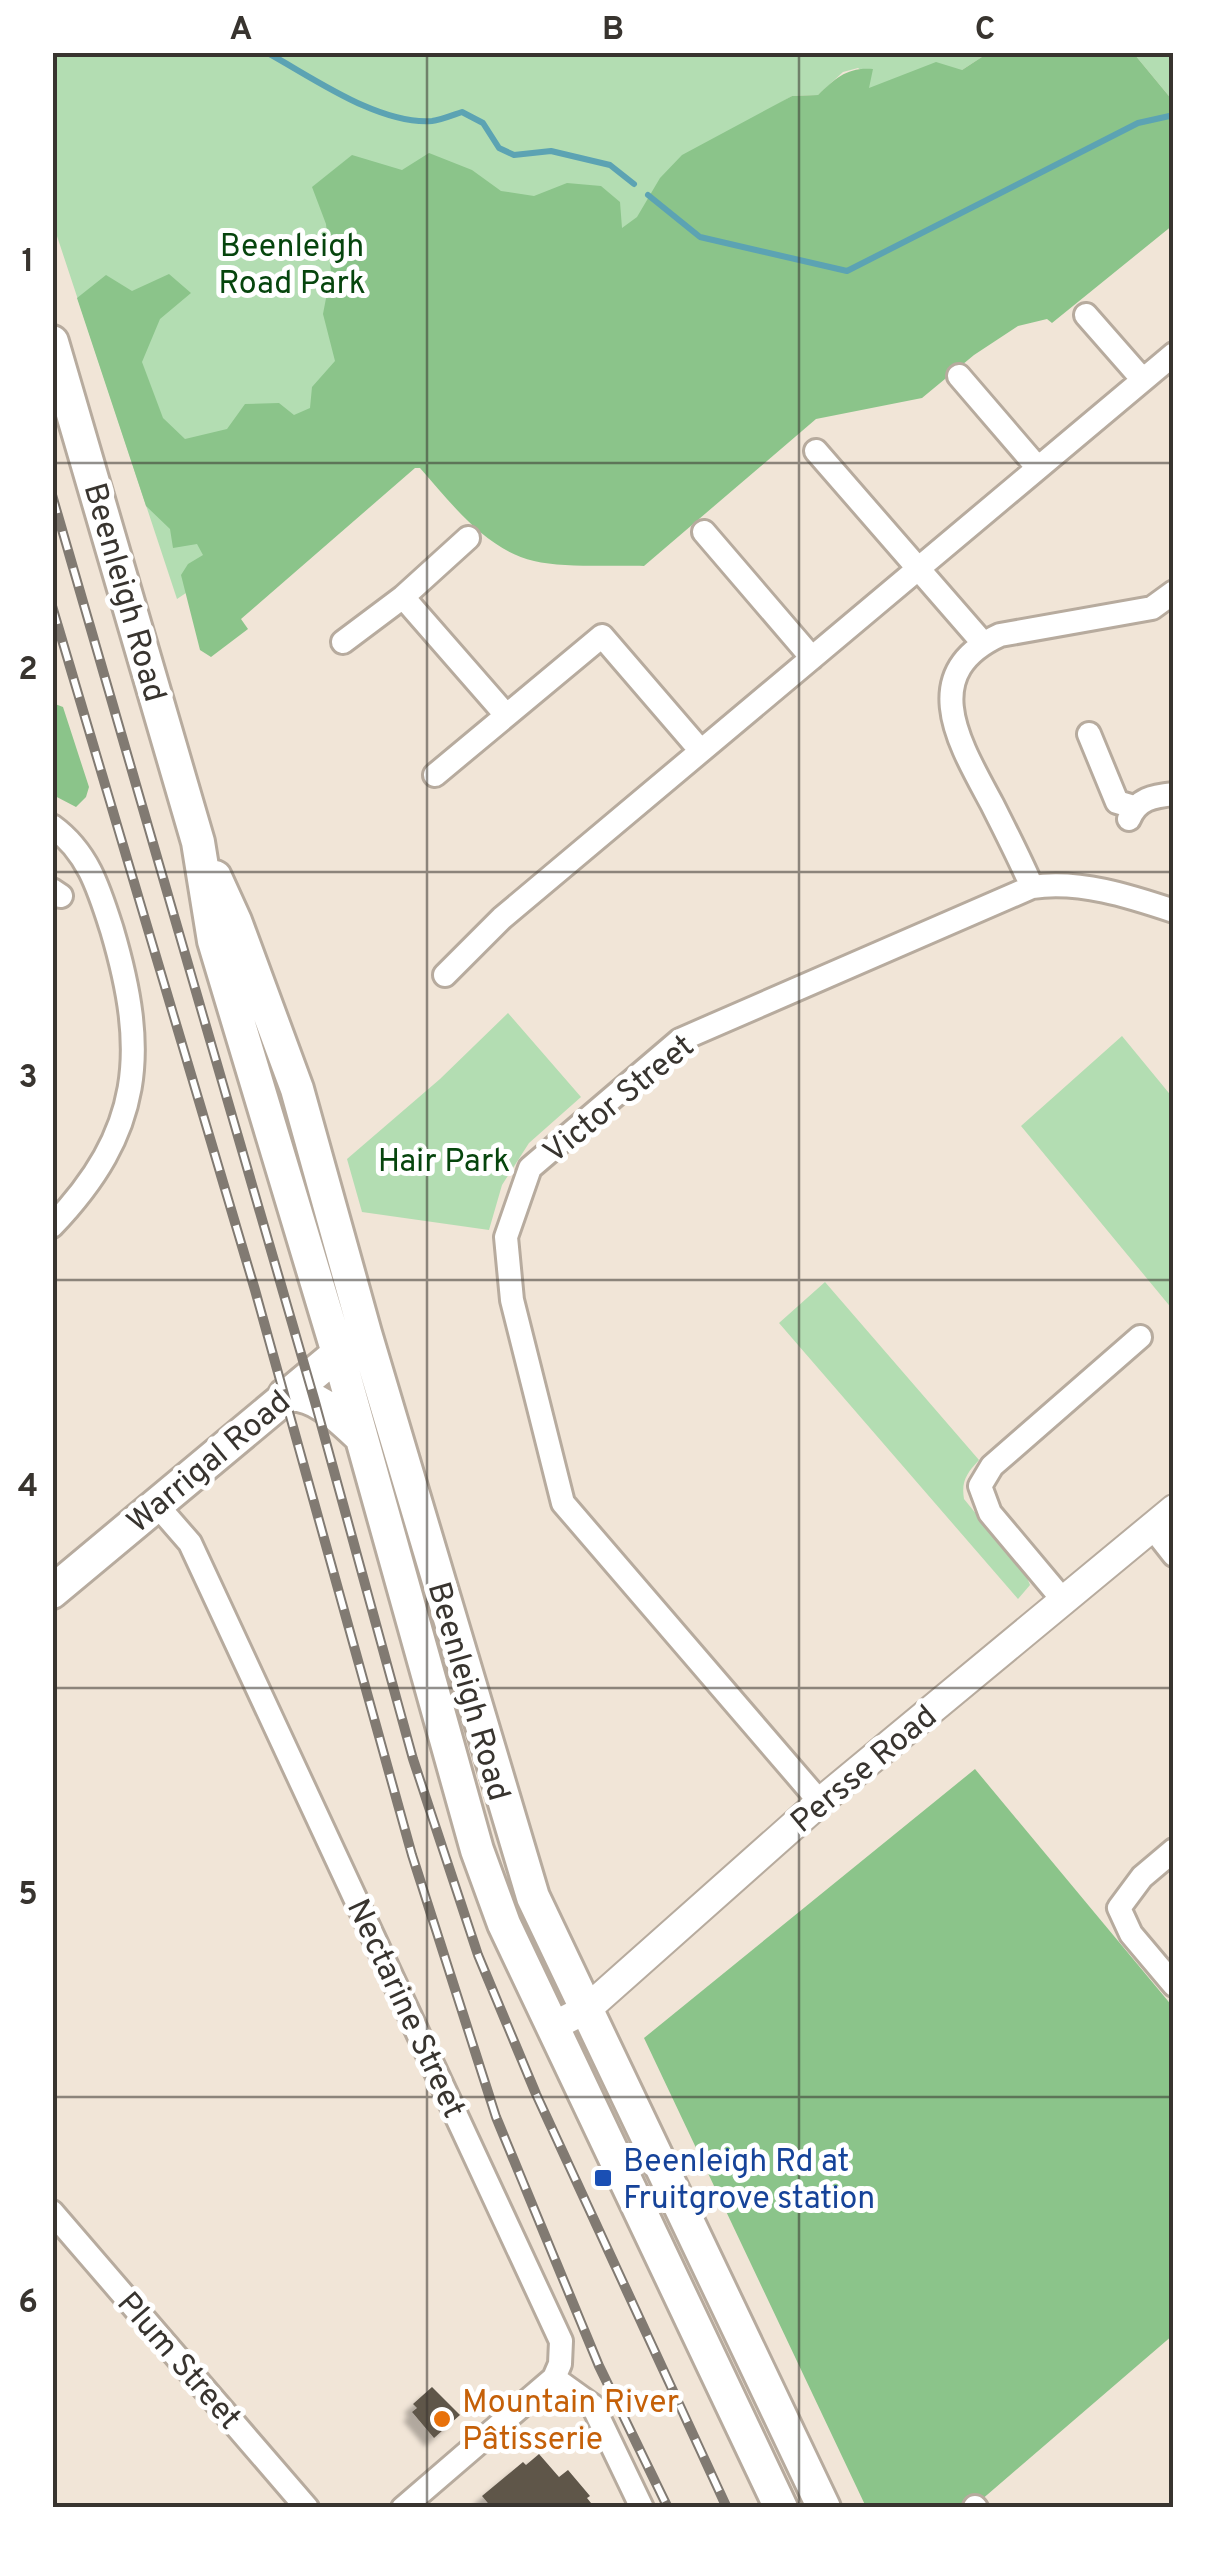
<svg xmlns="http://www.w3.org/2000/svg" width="1226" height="2560" viewBox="0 0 1226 2560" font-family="Overpass,sans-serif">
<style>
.green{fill:#b3ddb2}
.forest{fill:#8bc48a}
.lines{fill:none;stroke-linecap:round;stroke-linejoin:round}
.stream{stroke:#5ca3b3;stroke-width:6}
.building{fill:#5f564a;filter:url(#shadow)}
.minor-casing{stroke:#b7ab9e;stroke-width:28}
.tertiary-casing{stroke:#b7ab9e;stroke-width:32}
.secondary-casing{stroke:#b7ab9e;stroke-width:38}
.minor{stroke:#fff;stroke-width:22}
.tertiary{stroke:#fff;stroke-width:28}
.secondary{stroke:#fff;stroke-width:32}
.rail-casing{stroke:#817a72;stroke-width:10}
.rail{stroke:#fff;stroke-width:6;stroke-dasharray:19;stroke-linecap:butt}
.grid{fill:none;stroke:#38342f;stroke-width:2.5;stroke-opacity:0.55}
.transit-dot{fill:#1a4fb4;stroke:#fff;stroke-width:4}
.food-dot{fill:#e8710a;stroke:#fff;stroke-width:4}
.labels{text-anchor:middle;stroke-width:10;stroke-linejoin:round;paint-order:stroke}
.park-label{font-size:32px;fill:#06450d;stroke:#fff}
.street-label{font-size:32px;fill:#38342f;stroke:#fff}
.transit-label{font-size:32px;fill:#164399;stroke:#fff;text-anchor:start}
.food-label{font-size:32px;fill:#c56008;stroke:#fff;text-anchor:start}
.neatline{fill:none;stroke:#38342f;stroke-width:4}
.grid-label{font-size:32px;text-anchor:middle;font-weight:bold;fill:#38342f}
</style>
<defs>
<filter id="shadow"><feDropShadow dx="-9" dy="9" stdDeviation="2.5" flood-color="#0004"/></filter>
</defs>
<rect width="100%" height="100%" fill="#f1e5d7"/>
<path class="green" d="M52,53H988L962,70L868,89L870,77L858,68L843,72L818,95L792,96L763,113L354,481L177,599L53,224Z
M1119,53H1173V101L1135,55Z
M508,1013L581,1097L529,1143L502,1185L489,1230L362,1212L347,1159L440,1079Z
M1122,1036L1173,1098V1310L1021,1126Z
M825,1282L979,1460C967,1473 961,1481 964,1499L1026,1575L1030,1585L1018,1599L779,1323Z"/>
<path class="forest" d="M988,53L1135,55L1173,101V225L1052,323L1047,319L1018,326L974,355L922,398L816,419L644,566C612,565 563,568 534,561C486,550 450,502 420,468H415L241,619L248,629L211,657L200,650L181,575L188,564L203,555L197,544L173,548L170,529L146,506L77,298L106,275L132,291L169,274L191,293L160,319L142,362L163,418L185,439L227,429L245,404L279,403L294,415L310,408L312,387L335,361L323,314L331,272L326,224L312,187L352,155L402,170L429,153L472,170L501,191L534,196L567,183L601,186L620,202L622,228L637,217L660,178L682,155L792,96L818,95C836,78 847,67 873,69L869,88L936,62L962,70Z
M55,704L63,707L89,787L86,797L76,807L53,795L52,706Z
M975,1769L1173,2007V2335L973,2507H866L644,2038Z"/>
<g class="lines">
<path class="stream" d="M266,52C312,77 378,125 432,121C441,120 453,115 462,112L483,123L499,148L514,155L551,151L610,165L634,184
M648,195L700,237L847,271L1138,123L1174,115"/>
</g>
<path class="building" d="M432,2387L460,2415L434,2438L412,2412L417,2408L413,2404Z
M539,2454L559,2477L568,2470L590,2496L587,2498L595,2508H492L482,2496L523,2462L526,2465Z"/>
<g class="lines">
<defs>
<path id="minor" d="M1086,315L1143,380
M959,376L1038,468
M816,451L983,643
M704,532L812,658
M403,597L506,715
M343,642L403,597L468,538
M1089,734L1117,802L1134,807
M435,775L602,636L701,751
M1129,819C1137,799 1153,796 1174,794
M52,826C88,852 99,889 112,930C148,1052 143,1131 52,1226
M1032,887C1020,859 1006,832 992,804C961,746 915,674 1000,635L1152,608L1174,592
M52,890L61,896
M445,975L502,918L1174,354
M156,1504L190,1543L561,2341L560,2364L554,2378L403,2508
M1152,1527L1174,1555
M1063,1600L990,1513L980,1486L992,1466L1140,1337
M820,1802L563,1503L512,1300L506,1237L530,1168L680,1040L1032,887C1080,880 1129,896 1174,911
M1174,1850L1142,1877L1119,1908L1131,1934L1174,1985
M52,2212L307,2508
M554,2378L593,2406L642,2508
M975,2507L976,2508"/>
<path id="tertiary" d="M553,2026L587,2009L820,1802L1174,1509"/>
<path id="secondary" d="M52,342L198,842L214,941L338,1353L477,1850L504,1924L781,2508
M215,877L235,921L297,1089L365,1333L533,1897L824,2508
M285,1395C314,1391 340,1417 360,1436
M52,1592L353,1341"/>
</defs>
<use href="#minor" class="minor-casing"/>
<use href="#tertiary" class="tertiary-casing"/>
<use href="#secondary" class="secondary-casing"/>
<use href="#minor" class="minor"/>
<use href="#tertiary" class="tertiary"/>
<use href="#secondary" class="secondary"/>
<defs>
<path id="rail" d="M52,495L315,1402L413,1759L478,1955L536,2094L727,2508
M52,606L255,1290L412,1855L496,2117L599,2366L668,2508"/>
</defs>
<use href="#rail" class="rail-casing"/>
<use href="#rail" class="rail"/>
</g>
<path class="grid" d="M427,52V2508M799,52V2508M52,463H1174M52,872H1174M52,1280H1174M52,1688H1174M52,2097H1174"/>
<rect class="transit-dot" x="593" y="2168" width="20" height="20" rx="5"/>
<circle class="food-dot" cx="442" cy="2419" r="10"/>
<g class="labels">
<g class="park-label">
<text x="292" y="256">Beenleigh<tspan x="292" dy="37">Road Park</tspan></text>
<text x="444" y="1171">Hair Park</text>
</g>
<g class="street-label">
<text transform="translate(126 592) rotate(74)" y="11">Beenleigh Road</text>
<text transform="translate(618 1098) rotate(-39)" y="11">Victor Street</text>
<text transform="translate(208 1461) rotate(-40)" y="11">Warrigal Road</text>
<text transform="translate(470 1691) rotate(74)" y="11">Beenleigh Road</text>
<text transform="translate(863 1768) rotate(-40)" y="11">Persse Road</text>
<text transform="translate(407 2008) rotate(65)" y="11">Nectarine Street</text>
<text transform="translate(180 2360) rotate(49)" y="11">Plum Street</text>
</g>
<g class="transit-label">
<text x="623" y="2171">Beenleigh Rd at<tspan x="623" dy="37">Fruitgrove station</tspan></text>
</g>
<g class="food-label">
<text x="462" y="2412">Mountain River<tspan x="462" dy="37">Pâtisserie</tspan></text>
</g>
</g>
<rect width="1226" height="2560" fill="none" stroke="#ffffff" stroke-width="110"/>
<rect x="55" y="55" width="1116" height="2450" class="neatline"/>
<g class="grid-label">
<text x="241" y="39">A</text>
<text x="613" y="39">B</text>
<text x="985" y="39">C</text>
<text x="28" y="271">1</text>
<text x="28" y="679">2</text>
<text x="28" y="1087">3</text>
<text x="28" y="1496">4</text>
<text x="28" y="1904">5</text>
<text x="28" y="2312">6</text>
</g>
</svg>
